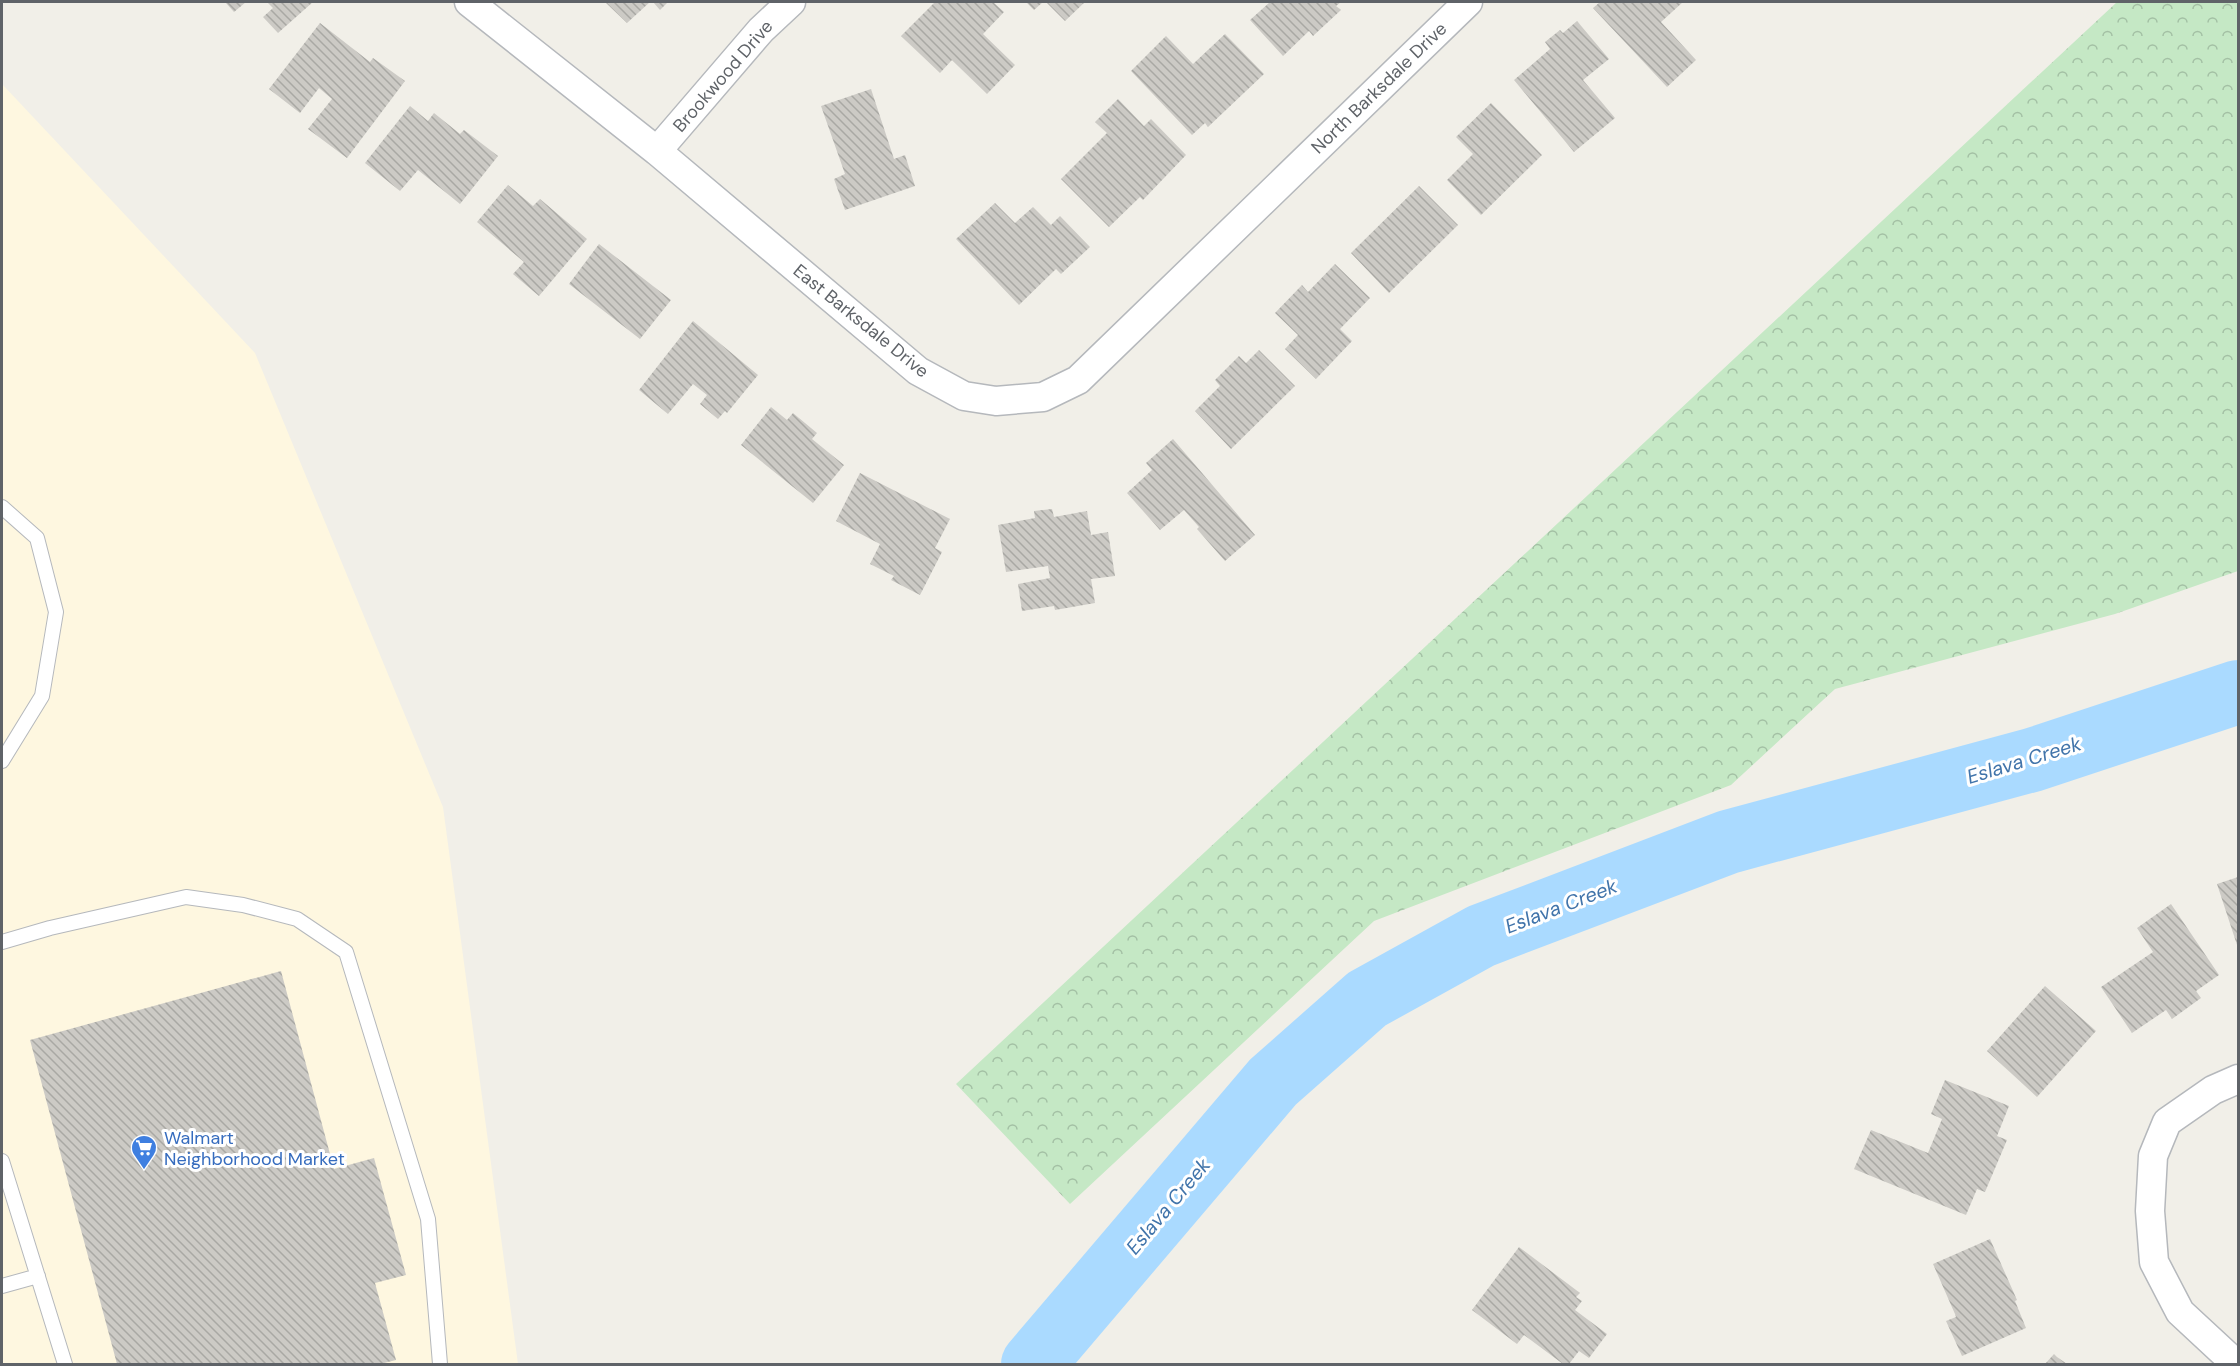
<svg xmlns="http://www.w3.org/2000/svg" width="2240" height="1366" viewBox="0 0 2240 1366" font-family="'DM Sans',sans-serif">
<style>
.commercial{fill:#fef7e0}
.forest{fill:url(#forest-crowns)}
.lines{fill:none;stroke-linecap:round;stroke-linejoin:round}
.river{stroke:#aadaff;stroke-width:64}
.building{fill:url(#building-back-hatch)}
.lane-casing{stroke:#b5b8bc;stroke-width:16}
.street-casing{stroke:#b5b8bc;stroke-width:31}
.lane{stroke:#fff;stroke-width:14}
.street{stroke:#fff;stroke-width:28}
.labels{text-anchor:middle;stroke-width:6;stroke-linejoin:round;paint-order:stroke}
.street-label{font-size:18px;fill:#5f6368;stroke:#fff}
.shop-label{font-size:18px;fill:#366cbe;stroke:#fff;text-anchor:start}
.water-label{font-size:20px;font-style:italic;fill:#4174aa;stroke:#fff}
</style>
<defs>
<pattern id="forest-crowns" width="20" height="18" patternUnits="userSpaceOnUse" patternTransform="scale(1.5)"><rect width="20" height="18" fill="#c5e8c5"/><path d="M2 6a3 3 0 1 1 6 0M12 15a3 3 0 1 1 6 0" fill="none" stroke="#a3c0a4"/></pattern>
<pattern id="building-back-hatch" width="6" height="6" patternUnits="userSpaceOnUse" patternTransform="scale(1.5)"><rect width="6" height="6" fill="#cccac5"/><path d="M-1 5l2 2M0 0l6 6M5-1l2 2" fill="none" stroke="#a9a8a4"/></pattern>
</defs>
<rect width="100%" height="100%" fill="#f1efe8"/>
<path class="commercial" d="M2,84L255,353L443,807L518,1364H2Z"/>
<path class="forest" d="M2117,2H2238V571L2115,614L1835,689L1731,785L1374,921L1070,1204L956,1084Z"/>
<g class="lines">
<path class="river" d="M1033,1364L1273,1082L1367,999L1481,936L1728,842L2032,760L2238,692"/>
</g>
<path class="building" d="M225,2H246L234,12Z
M267,2H313L278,33L263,17L273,8Z
M605,2H650L627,23Z
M653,2H668L660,10Z
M935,2H993L1004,12L983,34L1015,65L987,94L952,60L940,73L901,36Z
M1026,2H1043L1034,10Z
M1046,2H1085L1065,21Z
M1270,2H1341L1336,6L1341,10L1313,36L1309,31L1283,56L1250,20Z
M1600,2H1683L1661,22L1696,60L1667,87L1593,8Z
M1577,21L1609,59L1583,80L1615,118L1574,152L1514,80L1550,49L1545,42L1560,30L1563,33Z
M320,23L370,62L373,58L405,81L347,158L308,129L332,99L319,88L300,113L269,89Z
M1225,34L1264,74L1208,127L1205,123L1192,135L1131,71L1166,36L1193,64Z
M871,89L894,159L905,155L915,186L845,210L834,179L845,174L821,106Z
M1118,99L1144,126L1151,119L1186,155L1143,200L1140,197L1109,227L1061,179L1107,133L1095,122Z
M1491,103L1542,155L1481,215L1447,180L1473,154L1456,137Z
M410,106L428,121L434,113L460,134L464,130L498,156L460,204L418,170L400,191L365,163Z
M508,185L533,206L540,199L587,239L539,296L513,274L524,262L477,222Z
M1419,186L1458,225L1389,293L1351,253Z
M995,203L1015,223L1033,207L1051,225L1060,216L1090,247L1061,274L1056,269L1019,305L956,239Z
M599,244L671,300L640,339L569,284Z
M1335,264L1370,298L1340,329L1352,341L1316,379L1285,349L1298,335L1275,313L1302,285L1308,292Z
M693,321L758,375L727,413L725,411L718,419L700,404L707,395L693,384L668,414L639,390Z
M1259,350L1295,386L1231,449L1195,411L1220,386L1215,380L1239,356L1246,363Z
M771,407L787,420L793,413L817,433L812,439L844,465L813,503L741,445Z
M1173,439L1255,535L1225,561L1197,529L1199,527L1184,510L1160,530L1127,493L1152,470L1146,463Z
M860,473L950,519L935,548L942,552L920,595L891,580L894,576L870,564L880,544L836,521Z
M1052,509L1054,517L1087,511L1091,535L1108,532L1115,576L1091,579L1095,603L1055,610L1054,606L1022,611L1018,584L1050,578L1048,566L1006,572L998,525L1035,518L1034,511Z
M2238,877V948L2217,884Z
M2171,904L2219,975L2196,991L2201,998L2172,1019L2166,1010L2132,1033L2101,987L2153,952L2137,928Z
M281,971L334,1169L374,1158L406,1275L375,1283L396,1360L380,1364H117L30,1040Z
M2045,986L2096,1031L2037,1097L1987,1051Z
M1945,1080L2009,1106L1997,1136L2007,1140L1985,1192L1977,1189L1966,1215L1854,1169L1871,1130L1928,1153L1942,1119L1931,1114Z
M1990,1239L2017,1300L2015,1301L2026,1328L1962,1356L1946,1321L1956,1317L1955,1314L1933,1264Z
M1519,1247L1580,1293L1576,1297L1582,1301L1575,1310L1607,1334L1589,1358L1579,1351L1569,1364H1563L1524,1335L1517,1344L1472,1310Z
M2054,1354L2057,1357L2067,1364H2045Z"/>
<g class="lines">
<defs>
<path id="lane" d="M2,507L37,538L56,612L42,696L2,761
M2,942L50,928L186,897L243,905L297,919L346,952L428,1219L440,1364
M2,1161L65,1364
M2,1286L38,1276"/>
<path id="street" d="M469,2L657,151L918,371L964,396L996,401L1043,397L1078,380L1468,2
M657,151L761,30L791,2
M2236,1364L2180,1312L2154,1262L2150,1211L2153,1156L2167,1122L2213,1090L2238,1079"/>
</defs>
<use href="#lane" class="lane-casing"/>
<use href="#street" class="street-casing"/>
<use href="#lane" class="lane"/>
<use href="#street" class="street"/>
</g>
<defs>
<symbol id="supermarket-pin" viewBox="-11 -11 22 30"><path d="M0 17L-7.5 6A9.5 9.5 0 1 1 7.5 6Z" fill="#3f7fe0" stroke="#fff"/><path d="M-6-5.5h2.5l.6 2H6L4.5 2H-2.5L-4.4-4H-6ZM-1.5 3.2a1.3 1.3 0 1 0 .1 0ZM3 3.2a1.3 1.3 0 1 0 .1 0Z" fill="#fff"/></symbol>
</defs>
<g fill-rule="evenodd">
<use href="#supermarket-pin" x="129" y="1133" width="30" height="40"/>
</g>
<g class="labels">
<g class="street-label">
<text transform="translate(723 76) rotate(-49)" y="6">Brookwood Drive</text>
<text transform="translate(1379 88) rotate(-44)" y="6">North Barksdale Drive</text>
<text transform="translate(861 321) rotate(39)" y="6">East Barksdale Drive</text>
</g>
<g class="shop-label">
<text x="164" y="1144">Walmart<tspan x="164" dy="21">Neighborhood Market</tspan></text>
</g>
<g class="water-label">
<text transform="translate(2024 760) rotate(-17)" y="7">Eslava Creek</text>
<text transform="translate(1561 906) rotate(-21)" y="7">Eslava Creek</text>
<text transform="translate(1168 1206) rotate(-50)" y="7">Eslava Creek</text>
</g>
</g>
<rect width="2240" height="1366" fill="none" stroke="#5f6368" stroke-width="6"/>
</svg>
